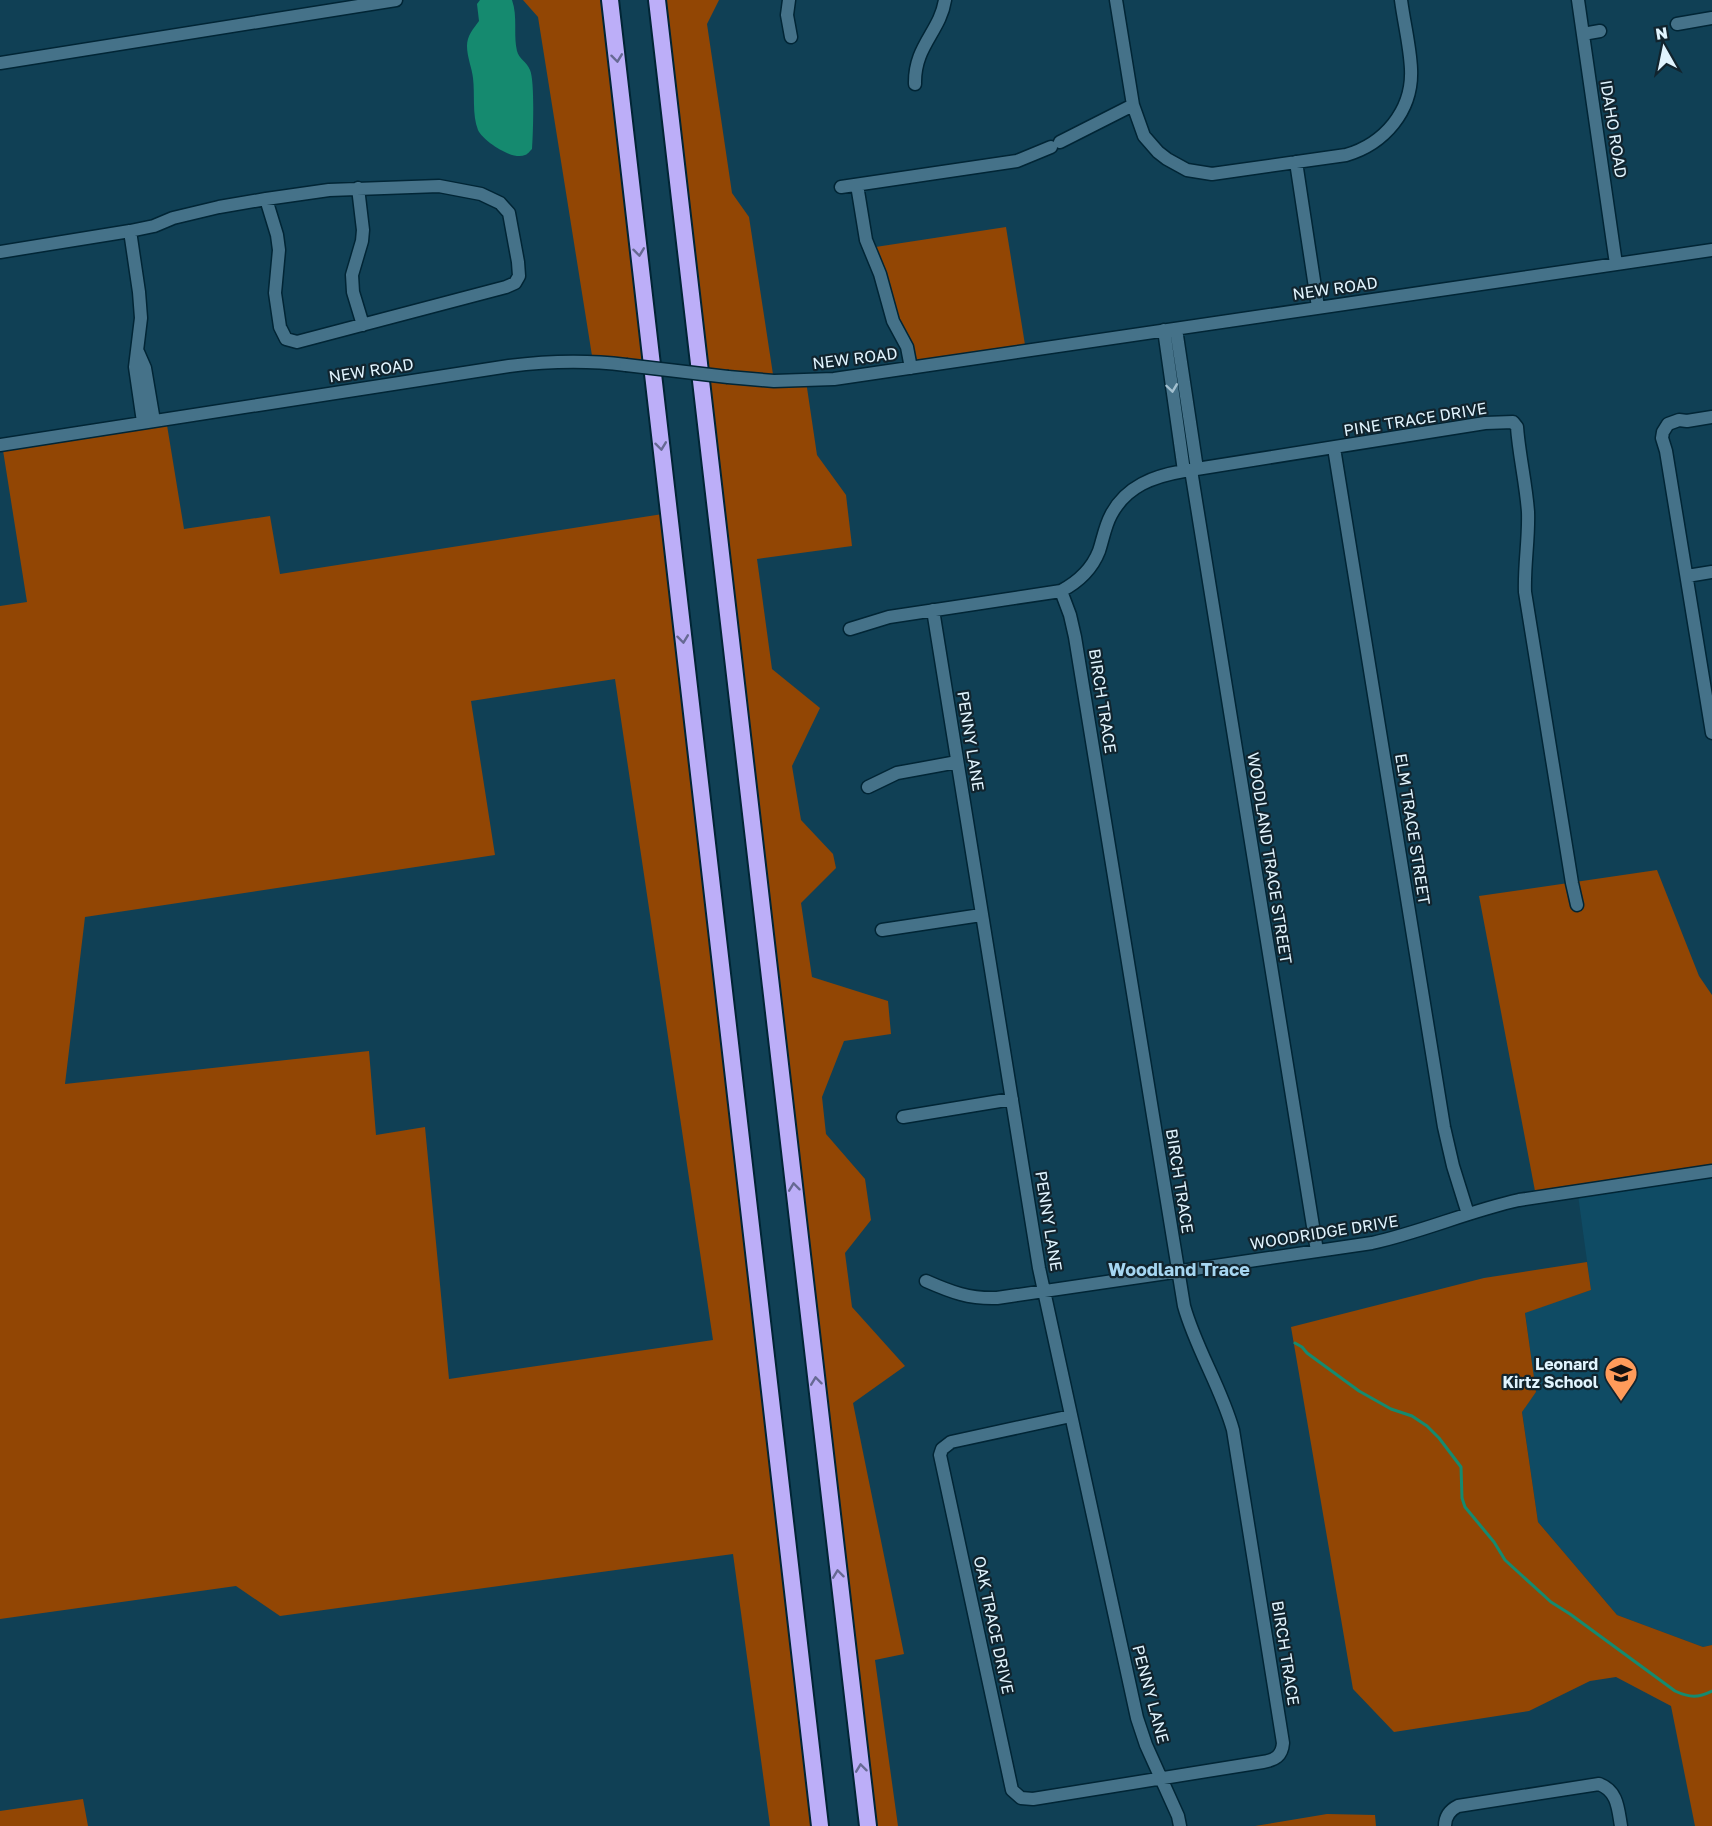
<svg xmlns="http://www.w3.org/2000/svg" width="1712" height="1826" viewBox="0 0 1712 1826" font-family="'Golos Text',sans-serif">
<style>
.built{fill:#0f4b64}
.green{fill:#924604;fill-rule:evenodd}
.water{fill:#158a6f}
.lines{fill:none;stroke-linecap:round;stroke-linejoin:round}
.stream{stroke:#158a6f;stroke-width:3}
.minor-casing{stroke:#012535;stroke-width:15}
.highway-casing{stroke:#012535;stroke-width:20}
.minor{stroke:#457289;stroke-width:12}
.highway{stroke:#bcaef8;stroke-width:16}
.minor-bridge-casing{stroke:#012535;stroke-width:15;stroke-linecap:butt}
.minor-bridge{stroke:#457289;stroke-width:12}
.oneway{stroke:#666993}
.oneway2{stroke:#a3c0cf}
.labels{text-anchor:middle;stroke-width:4.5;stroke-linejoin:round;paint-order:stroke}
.street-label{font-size:16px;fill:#e1f4fe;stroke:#11242e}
.poi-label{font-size:16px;font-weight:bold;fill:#e1f4fe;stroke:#11242e;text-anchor:end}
.neighbourhood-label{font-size:18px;font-weight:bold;fill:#a6d6f1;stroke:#11242e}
</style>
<rect width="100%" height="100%" fill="#104055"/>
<path class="built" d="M1712,1171V1645L1703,1647L1617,1615L1538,1522L1522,1411L1536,1392L1525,1312L1591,1290L1578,1195Z"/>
<path class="green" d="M523,0H610L652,368L593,362L538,17Z
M657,0H719L707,24L732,193L749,217L774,381H806L817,455L846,495L852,546L757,559L772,669L820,708L792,766L801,820L833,854L836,868L801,903L812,977L888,1001L891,1034L844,1041L822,1097L826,1134L865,1179L871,1220L845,1253L852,1307L905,1366L853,1403L904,1654L875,1660L898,1826H868Z
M1006,227L1026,351L911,368L869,248Z
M166,419L184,529L270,516L280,574L669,513L820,1826H770L733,1554L280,1616L236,1586L0,1619V606L27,602L2,444ZM615,679L713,1340L449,1379L425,1127L376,1135L369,1051L65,1084L85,917L495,855L471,701Z
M1657,870L1699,976L1712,995V1165L1535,1191L1479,896Z
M1587,1262L1591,1290L1525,1313L1536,1392L1522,1412L1538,1522L1617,1615L1703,1647L1712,1645V1826H1695L1671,1706L1616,1677L1590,1681L1529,1711L1394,1732L1353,1689L1291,1327L1484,1278Z
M83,1799L88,1826H0V1811Z
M1327,1814L1375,1815L1376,1826H1255Z"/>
<path class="water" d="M480,0H512C518,17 513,34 517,51C519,59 527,62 530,70C535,81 533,135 532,149C531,150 527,155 525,155C513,161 483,141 478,130C472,115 475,94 473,78C472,68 467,57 467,46C467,36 473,29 479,21L477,4Z"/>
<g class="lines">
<path class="stream" d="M1295,1343L1302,1347L1307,1353L1359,1391L1391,1409L1412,1416L1427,1426L1439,1438L1461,1467L1462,1498L1465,1507L1494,1542L1505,1560L1551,1602L1570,1614L1675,1691C1690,1698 1698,1698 1712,1691"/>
<defs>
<path id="minor" d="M789,0L787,15L791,37
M1116,0L1133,105L1144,136L1158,152L1167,159L1187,170L1212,174L1346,155C1384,144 1413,111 1411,69C1410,46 1404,23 1401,0
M1578,0L1616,264
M1677,24L1712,18
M1583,34L1600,31
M0,63L396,0
M915,84C914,46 940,32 945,0
M1060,142L1133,105
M1296,162L1318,307
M857,185L866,240L880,274L893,321L907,347L911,368
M841,187L1017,161L1051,147
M358,188L363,230L362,241L352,275L353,292L363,325
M130,231L139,292L141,318L135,367L143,422
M0,252L130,231L154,226L173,218L219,207L266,199L329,190L439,186L481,194L500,203L509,213L518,262L519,276L515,283L506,287L297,342L286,339L280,327L275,293L279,250L277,235L266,199
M1176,329L1197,469
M1164,330L1184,471
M138,352L145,368L154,421
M728,377L774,381L834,379L1712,250
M1712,417L1687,421L1679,420L1668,424L1663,432L1662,438L1666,451L1712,733
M0,445L509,366C548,361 587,360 626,365
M1334,448L1444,1127L1453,1166L1468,1214
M1191,470L1317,1251
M1687,576L1712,572
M1061,591L1070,615L1075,637L1184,1306C1196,1349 1221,1387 1233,1430L1283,1743C1282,1756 1275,1760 1263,1762L1033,1799L1021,1798L1012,1790L940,1455L942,1449L951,1442L1071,1416
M933,610L1039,1268L1137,1718L1146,1745L1178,1816L1180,1826
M850,629L889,617L1061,591C1078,582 1092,569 1099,551C1103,539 1105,526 1111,515C1126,486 1154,476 1184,471L1485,423L1513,422L1517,427C1519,455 1526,483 1528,512C1529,539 1524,565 1525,592L1572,883L1577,905
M868,787L897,773L957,762
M882,930L981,915
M903,1117L1012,1099
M926,1281C951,1292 969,1299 997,1298L1372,1243C1422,1232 1469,1211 1519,1200L1712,1171
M1445,1826C1445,1817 1450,1810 1458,1806L1599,1784C1618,1791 1618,1809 1621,1826"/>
<path id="highway" d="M610,0L820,1826
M657,0L868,1826"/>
</defs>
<use href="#minor" class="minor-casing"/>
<use href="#highway" class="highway-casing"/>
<use href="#minor" class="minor"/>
<use href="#highway" class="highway"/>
<defs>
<path id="minor-bridge" d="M626,365L728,377"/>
</defs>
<use href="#minor-bridge" class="minor-bridge-casing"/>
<use href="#minor-bridge" class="minor-bridge"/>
</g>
<defs><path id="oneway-chevron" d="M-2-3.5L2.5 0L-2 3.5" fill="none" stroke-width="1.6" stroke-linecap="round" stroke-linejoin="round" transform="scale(1.5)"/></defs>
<g class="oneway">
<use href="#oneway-chevron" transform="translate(617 58) rotate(83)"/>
<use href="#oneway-chevron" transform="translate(639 252) rotate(83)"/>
<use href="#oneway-chevron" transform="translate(661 446) rotate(83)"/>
<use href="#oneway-chevron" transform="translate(683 639) rotate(83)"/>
<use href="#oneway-chevron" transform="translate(794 1187) rotate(-97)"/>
<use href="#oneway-chevron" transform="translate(816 1381) rotate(-97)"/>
<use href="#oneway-chevron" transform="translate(838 1574) rotate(-97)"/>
<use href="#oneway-chevron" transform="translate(861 1768) rotate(-97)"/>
</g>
<use class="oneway2" href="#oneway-chevron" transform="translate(1172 388) rotate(82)"/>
<defs>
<symbol id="school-pin" viewBox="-11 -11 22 30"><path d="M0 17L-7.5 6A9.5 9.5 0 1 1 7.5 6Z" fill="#ff9b5a" stroke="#11242e"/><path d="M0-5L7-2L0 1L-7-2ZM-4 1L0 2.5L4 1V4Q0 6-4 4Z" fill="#111"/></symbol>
</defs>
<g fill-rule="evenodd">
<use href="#school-pin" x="1602" y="1354" width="38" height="52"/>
</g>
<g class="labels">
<g class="street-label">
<text transform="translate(1614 129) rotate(81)" y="6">IDAHO ROAD</text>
<text transform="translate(1335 288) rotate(-8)" y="6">NEW ROAD</text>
<text transform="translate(855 358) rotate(-7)" y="6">NEW ROAD</text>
<text transform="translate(371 370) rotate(-9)" y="6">NEW ROAD</text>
<text transform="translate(1415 419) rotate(-9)" y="6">PINE TRACE DRIVE</text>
<text transform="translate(1103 701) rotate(81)" y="6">BIRCH TRACE</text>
<text transform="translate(971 741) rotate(81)" y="6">PENNY LANE</text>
<text transform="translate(1413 829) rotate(81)" y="6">ELM TRACE STREET</text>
<text transform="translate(1270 858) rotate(81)" y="6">WOODLAND TRACE STREET</text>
<text transform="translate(1180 1181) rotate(81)" y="6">BIRCH TRACE</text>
<text transform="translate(1049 1221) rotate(81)" y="6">PENNY LANE</text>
<text transform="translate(1324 1232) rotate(-9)" y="6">WOODRIDGE DRIVE</text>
<text transform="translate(994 1625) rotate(78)" y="6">OAK TRACE DRIVE</text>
<text transform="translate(1286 1653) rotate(81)" y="6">BIRCH TRACE</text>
<text transform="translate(1151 1694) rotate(75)" y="6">PENNY LANE</text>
</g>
<g class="poi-label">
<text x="1598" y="1370">Leonard<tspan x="1598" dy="18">Kirtz School</tspan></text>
</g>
<g class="neighbourhood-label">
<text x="1179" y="1276">Woodland Trace</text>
</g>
</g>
<g transform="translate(1664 48) rotate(351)" stroke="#11242e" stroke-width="4.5" paint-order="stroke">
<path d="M0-4.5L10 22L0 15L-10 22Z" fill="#e1f4fe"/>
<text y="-9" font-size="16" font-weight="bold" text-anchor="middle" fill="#e1f4fe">N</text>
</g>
</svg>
